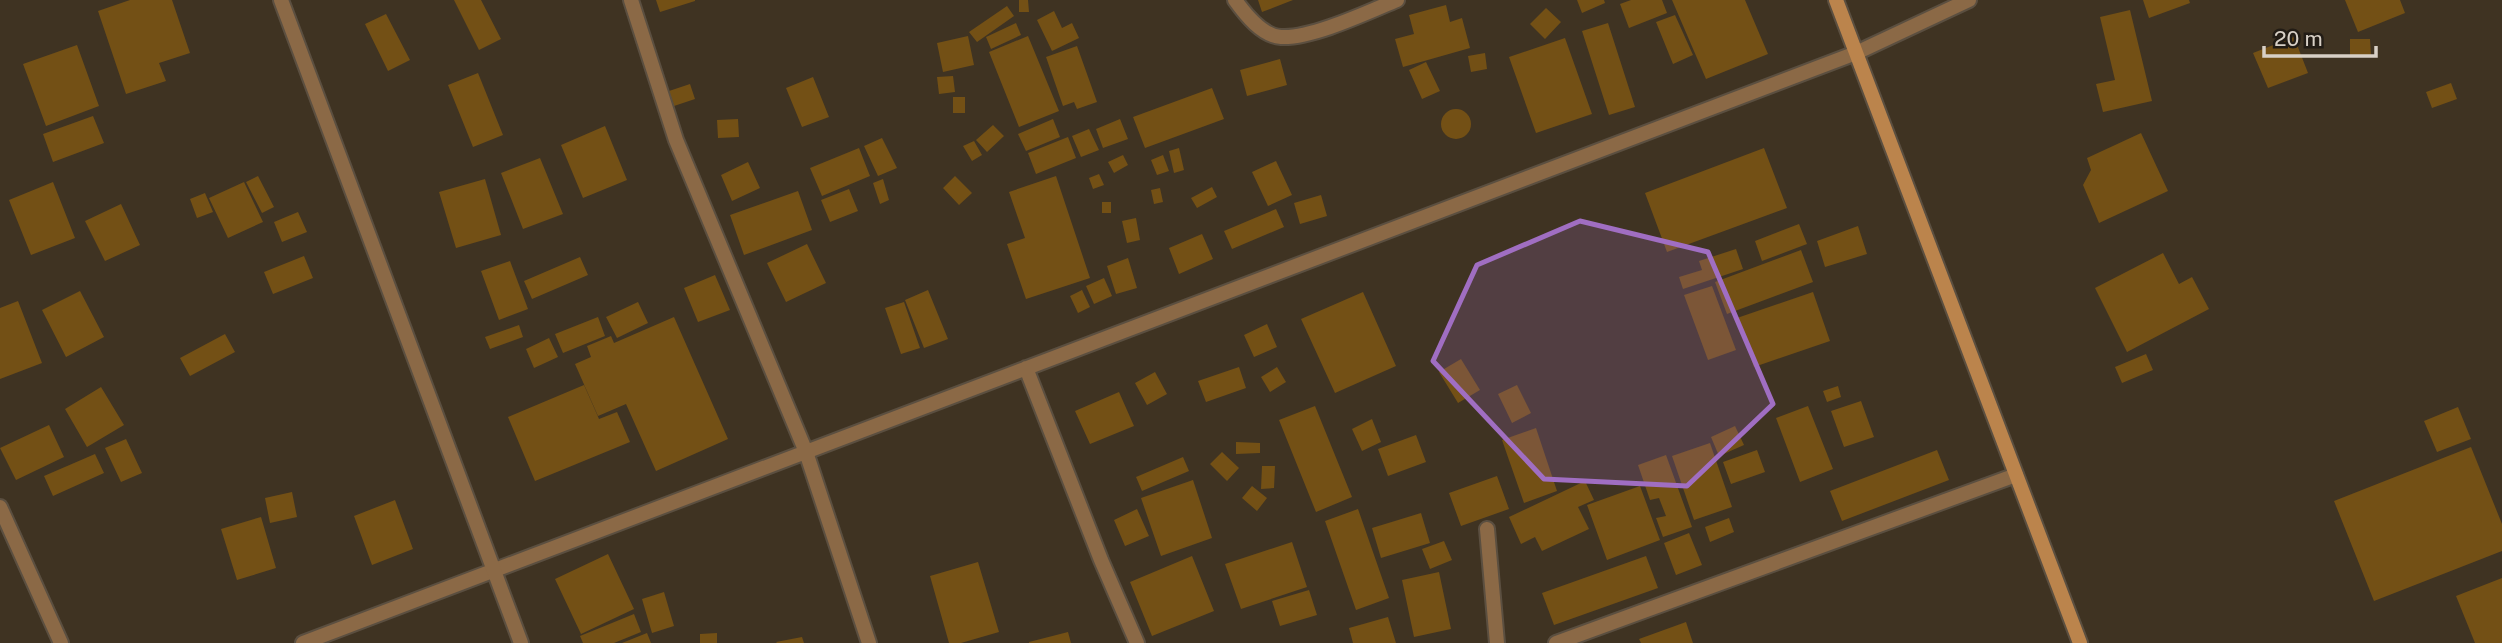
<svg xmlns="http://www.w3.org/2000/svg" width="2502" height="643" viewBox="0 0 2502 643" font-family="'Public Sans',sans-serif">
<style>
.building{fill:#735015}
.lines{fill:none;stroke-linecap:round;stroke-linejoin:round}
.service-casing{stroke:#5b4f40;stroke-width:18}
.minor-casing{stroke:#5b4f40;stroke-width:18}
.tertiary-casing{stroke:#5b4f40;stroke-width:18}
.secondary-casing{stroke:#5b4f40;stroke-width:18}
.service{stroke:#8b6946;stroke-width:14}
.minor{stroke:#8b6946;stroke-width:14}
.tertiary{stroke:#8b6946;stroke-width:14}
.secondary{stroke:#bb844c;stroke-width:14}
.marked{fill:#a06ec2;fill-opacity:0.2;stroke:#a06ec2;stroke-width:5;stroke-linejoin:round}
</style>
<rect width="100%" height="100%" fill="#3f3322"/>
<path class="building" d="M130,0H172L190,53L159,63L166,81L126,94L98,11Z
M454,0H481L501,39L479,50Z
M656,0H695V1L660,12Z
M1019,0H1028L1029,12H1019Z
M1258,0H1293L1262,12Z
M1577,0H1604L1605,3L1582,13Z
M1631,0H1662L1667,13L1629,28L1620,4Z
M1672,0H1745L1768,54L1706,79Z
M2143,0H2189L2190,3L2149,18Z
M2345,0H2400L2405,13L2358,32Z
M1446,5L1450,22L1462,18L1470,48L1403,67L1395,39L1414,34L1409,15Z
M1007,6L1014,16L977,42L969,32Z
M1546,8L1561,22L1545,39L1530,24Z
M2130,10L2152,101L2103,112L2096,84L2115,80L2100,17Z
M1054,11L1062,28L1072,23L1079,38L1052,51L1037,20Z
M386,14L410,60L388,71L365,24Z
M1675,15L1693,55L1673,64L1656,22Z
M1016,23L1021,35L991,49L986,37Z
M1608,23L1635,107L1609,115L1582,31Z
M968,36L974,65L943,72L937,43Z
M1028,36L1059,111L1019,127L989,52Z
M2294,37L2308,73L2268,88L2253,53Z
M1565,38L1592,114L1536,133L1509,57Z
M2350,39H2370L2371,55L2350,56Z
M77,45L99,106L46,126L23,64Z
M1077,46L1097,102L1077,109L1074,102L1063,106L1046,57Z
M1485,53L1487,69L1471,72L1468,56Z
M1280,59L1287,85L1247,96L1240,70Z
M1426,62L1440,91L1422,99L1409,70Z
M478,73L503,135L473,147L448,85Z
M953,76L955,92L939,94L937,77Z
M813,77L829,117L802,127L786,88Z
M2451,83L2457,99L2432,108L2426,92Z
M690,84L695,99L674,106L669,91Z
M1212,88L1224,119L1145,148L1133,117Z
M953,97H965V113H953Z
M1441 124a15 15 0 1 1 30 0a15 15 0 1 1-30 0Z
M93,116L104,143L53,162L43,134Z
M738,119L739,137L718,138L717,120Z
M1053,119L1060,137L1026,151L1018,134Z
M1120,119L1128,139L1103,148L1096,129Z
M993,125L1004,136L987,152L976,140Z
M605,126L627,180L583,198L561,145Z
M1089,129L1099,150L1081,157L1072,136Z
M2141,133L2168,191L2099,223L2083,185L2091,170L2087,158Z
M1068,137L1076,158L1036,174L1028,153Z
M882,138L897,168L878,176L864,146Z
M974,141L982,155L972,161L963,146Z
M859,148L870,176L822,196L810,168Z
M1179,148L1184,170L1174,173L1169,151Z
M1764,148L1787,208L1667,252L1645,193Z
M1123,155L1128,165L1114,173L1108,162Z
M1163,155L1169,171L1157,175L1151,160Z
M540,158L563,214L523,229L501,173Z
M1276,161L1292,195L1268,206L1252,172Z
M748,162L760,188L732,201L721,175Z
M1099,174L1104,185L1093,189L1089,178Z
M258,176L274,207L262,213L246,182Z
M955,176L972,193L959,205L943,188Z
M1056,176L1090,278L1026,299L1007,244L1025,238L1009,192Z
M485,179L501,235L456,248L439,192Z
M883,179L889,200L880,204L873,183Z
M53,182L75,238L31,255L9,200Z
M244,182L263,222L228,238L209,198Z
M1212,187L1217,197L1197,208L1191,198Z
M1160,188L1163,202L1154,204L1151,190Z
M849,189L858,211L830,222L821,200Z
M798,191L812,230L744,255L730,215Z
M205,193L213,212L197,218L190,199Z
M1321,195L1327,216L1300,224L1294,203Z
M1102,202H1111V213H1102Z
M121,204L140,245L105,261L85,221Z
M1276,209L1284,227L1232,249L1224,231Z
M298,212L307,232L282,242L274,222Z
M1136,218L1140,240L1127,243L1122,221Z
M1799,224L1807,244L1762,261L1755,241Z
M1858,226L1867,254L1825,267L1817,241Z
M1202,234L1213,259L1179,274L1169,248Z
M807,244L826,283L786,302L767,263Z
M1736,249L1743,269L1683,289L1679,277L1702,270L1699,261Z
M1801,250L1813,282L1727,314L1715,282Z
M2163,253L2179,284L2192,277L2209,309L2127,352L2095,288Z
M304,256L313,278L273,294L264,272Z
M580,257L588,275L532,299L524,281Z
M1128,258L1137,288L1116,294L1107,266Z
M510,261L528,309L499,320L481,271Z
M715,275L730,310L698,322L684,288Z
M1104,278L1112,296L1094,304L1086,286Z
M1712,286L1736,350L1708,360L1684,295Z
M928,290L948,339L924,348L905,300Z
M1082,290L1090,307L1078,313L1070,296Z
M80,291L104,337L66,357L42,310Z
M1363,292L1396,366L1335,393L1301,319Z
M1813,292L1830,341L1754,367L1737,318Z
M18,301L42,363L0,379V308Z
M638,302L648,323L617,338L606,317Z
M904,302L920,348L901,354L885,308Z
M598,317L605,336L563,353L555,334Z
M674,317L728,439L656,471L626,404L598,416L575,364L591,357L587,346L611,336L614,343Z
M1267,324L1277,347L1254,357L1244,335Z
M519,325L523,337L490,349L485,337Z
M225,334L235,352L190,376L180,358Z
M549,338L558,357L534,368L526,349Z
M2146,354L2153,370L2122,383L2115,367Z
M1461,359L1480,390L1458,403L1439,372Z
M1239,367L1246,388L1206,402L1198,381Z
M1277,367L1286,382L1270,392L1261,377Z
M1155,372L1167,394L1147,405L1135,383Z
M584,385L599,419L617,412L630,442L535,481L508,417Z
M1517,385L1531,413L1512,423L1498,394Z
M1838,386L1841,397L1827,402L1823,391Z
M101,387L124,425L87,447L65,409Z
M1119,392L1134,426L1090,444L1075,411Z
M1861,401L1874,437L1844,447L1831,411Z
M1315,406L1352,497L1316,512L1279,420Z
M1808,406L1833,469L1800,482L1776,418Z
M2458,407L2471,439L2437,452L2424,421Z
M1372,419L1381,442L1362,451L1352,429Z
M49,425L64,457L16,480L0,448Z
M1735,426L1744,445L1719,456L1711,437Z
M1536,428L1557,491L1524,503L1502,440Z
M1416,435L1426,462L1388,476L1378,449Z
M126,439L142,473L121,482L105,448Z
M1236,442L1260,443V453L1236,454Z
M1710,443L1732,507L1694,520L1672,456Z
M2471,447L2502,524V551L2374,601L2334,501Z
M1757,450L1765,472L1731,484L1723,462Z
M1937,450L1949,480L1842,521L1830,491Z
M1222,452L1239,468L1227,481L1210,464Z
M95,454L104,473L53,496L44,476Z
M1666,455L1692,527L1663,537L1656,518L1666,516L1659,498L1650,500L1638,465Z
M1183,457L1189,471L1142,491L1136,477Z
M1262,466H1275L1274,488L1261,489Z
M1497,476L1509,509L1461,526L1449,493Z
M1193,480L1212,538L1161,556L1141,498Z
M1585,481L1594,500L1578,507L1589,529L1542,551L1535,537L1521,544L1509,517Z
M1252,486L1267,498L1257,511L1242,498Z
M1640,486L1660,540L1607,560L1587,505Z
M292,492L297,517L270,523L265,498Z
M395,500L413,549L372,565L354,516Z
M1137,509L1149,536L1125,546L1114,520Z
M1358,509L1389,598L1356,610L1325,521Z
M1421,513L1430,543L1381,558L1372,528Z
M261,517L276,568L237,580L221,529Z
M1729,518L1734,532L1710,542L1705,527Z
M1689,533L1702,565L1676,575L1664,543Z
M1444,541L1452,560L1430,569L1422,549Z
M1292,542L1307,587L1241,609L1225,564Z
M608,554L634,609L581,634L555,579Z
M1192,556L1214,611L1152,636L1130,582Z
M1646,556L1658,588L1554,625L1542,593Z
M978,562L999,632L961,643H949L930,576Z
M1439,572L1451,629L1414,637L1402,580Z
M2502,578V643H2475L2456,596Z
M1309,590L1317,615L1280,626L1272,601Z
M664,592L674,626L652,633L642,599Z
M634,614L641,632L614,643H583L580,636Z
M1388,617L1396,643H1353L1349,628Z
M1686,622L1693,643H1641L1639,639Z
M1068,632L1071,643H1029V642Z
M647,633L651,643H622Z
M717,633V643H700V634Z
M802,637L804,643H777L776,642Z"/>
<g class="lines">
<defs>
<path id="service" d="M1856,53L1969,0"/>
<path id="minor" d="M631,0L676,140L806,452L869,643
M1235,0C1245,14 1262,36 1281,37C1311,39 1368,12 1397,0
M1026,368L1101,560L1137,643
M0,507L61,643
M1487,529L1497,643
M303,643L1856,53
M1556,643L2016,475"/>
<path id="tertiary" d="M281,0L521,643"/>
<path id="secondary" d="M1836,0L2080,643"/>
</defs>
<use href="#service" class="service-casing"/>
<use href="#minor" class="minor-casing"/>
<use href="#tertiary" class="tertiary-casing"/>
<use href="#secondary" class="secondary-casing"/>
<use href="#service" class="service"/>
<use href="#minor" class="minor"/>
<use href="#tertiary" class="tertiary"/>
<use href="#secondary" class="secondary"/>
</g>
<path class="marked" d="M1580,221L1708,252L1773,404L1687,486L1544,479L1433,361L1477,265Z"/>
<path d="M2264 46v10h112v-10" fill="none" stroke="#d8d0c6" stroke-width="3.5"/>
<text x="2274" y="46" font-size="21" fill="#d8d0c6" stroke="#221c15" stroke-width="5" paint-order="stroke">20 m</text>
</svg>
